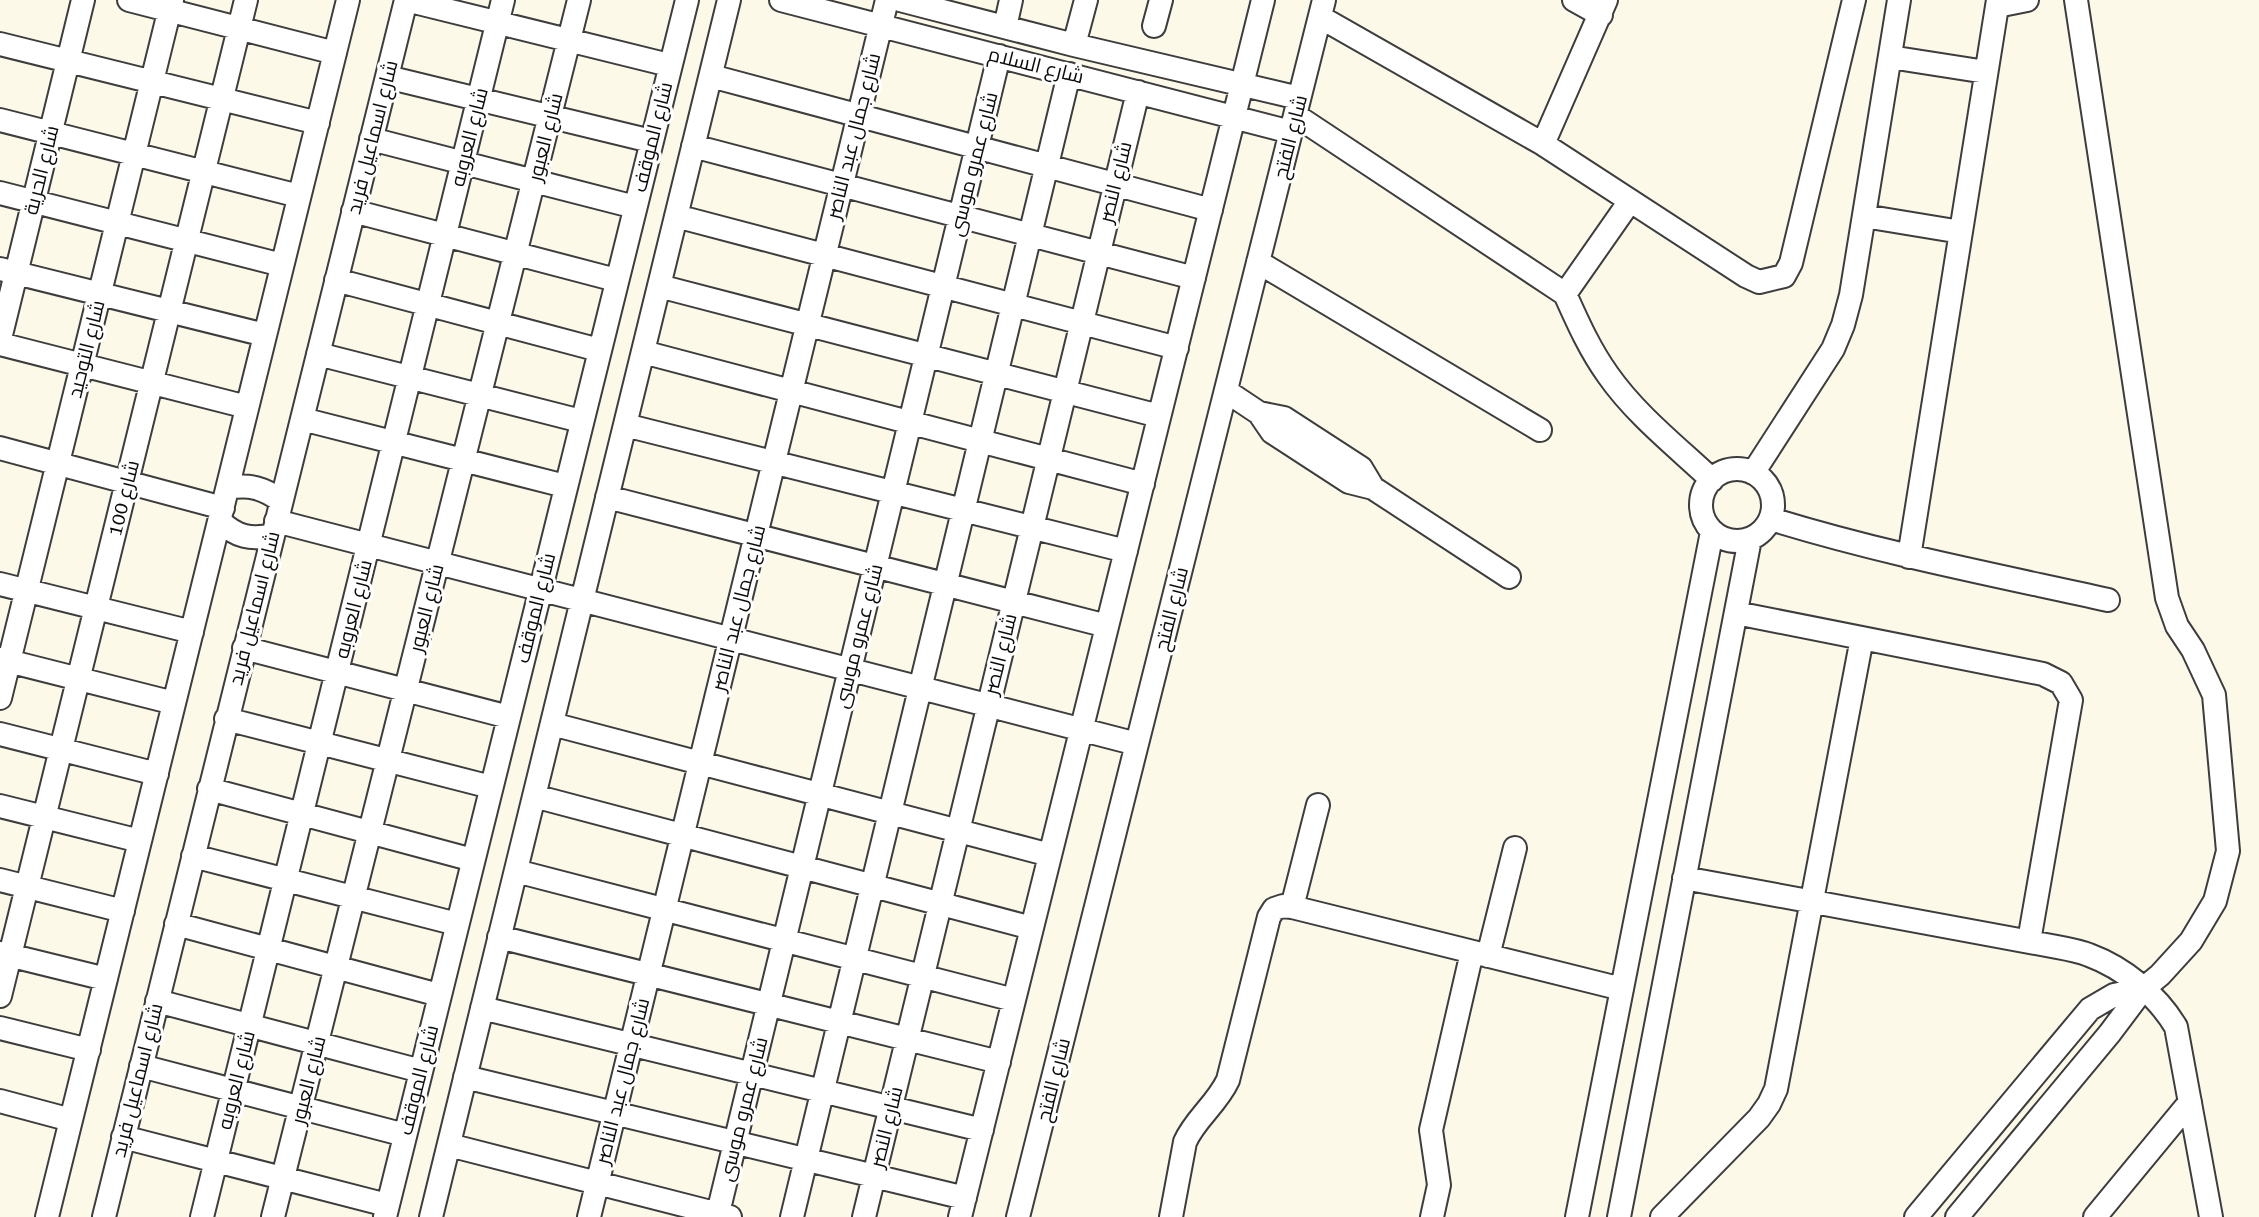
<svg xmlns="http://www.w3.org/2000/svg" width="2259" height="1217" viewBox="0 0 2259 1217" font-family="'Roboto Serif',Cairo,serif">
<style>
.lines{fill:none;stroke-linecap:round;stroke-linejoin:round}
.street-casing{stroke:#3d3d3d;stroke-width:26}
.street{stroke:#fff;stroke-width:22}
.labels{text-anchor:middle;stroke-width:6;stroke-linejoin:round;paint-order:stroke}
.street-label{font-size:20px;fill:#0a0a0a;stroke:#fff}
</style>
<rect width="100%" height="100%" fill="#fdf9e9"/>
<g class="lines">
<defs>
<path id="street" d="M129,0L335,53
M406,0L669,65
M781,0L1291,132
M900,0L1074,45L1299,98
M1574,0L1601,15
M1997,6L2027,0
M1320,17L1543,144L1746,276L1759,282L1784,276L1791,263L1854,0
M1154,26L1161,0
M1005,27L1011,0
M0,44L318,123
M1074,45L1086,0
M1890,57L1986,72
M711,76L1211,210
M387,77L651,141
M1295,115L1565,294C1578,323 1590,350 1608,375C1636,415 1677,447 1712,480
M0,120L299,196
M371,139L635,207
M1543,144L1606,0
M693,146L1194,278
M0,193L282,265
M353,211L616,280
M676,216L1177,348
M1864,216L1961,232
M1258,262L1540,430
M0,269L265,335
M336,280L599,350
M659,286L1159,416
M1565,294L1630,201
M0,339L83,0
M0,344L247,407
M643,352L1143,484
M318,354L581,421
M1226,391L1259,413L1272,432L1349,482L1373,488L1509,577
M1259,413L1284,418L1361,468L1373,488
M302,419L565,486
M625,425L1126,551
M0,448L223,508
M1701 505a36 36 0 1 1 72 0a36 36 0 1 1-72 0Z
M1753,473L1833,349L1843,325L1851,295L1899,0
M228,488C249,484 264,488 281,501
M607,497L1107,626
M1771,519C1881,553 1995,575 2108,600
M220,521C236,537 251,540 273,535
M276,521L1137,744
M1909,557L1998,0
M0,584L192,632
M1736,613L2043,674L2061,683L2071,700L2029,941
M244,648L509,717
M0,659L174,703
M0,698L172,0
M226,719L491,787
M552,724L1050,855
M0,734L157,774
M209,789L473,860
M534,796L1032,928
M0,806L140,841
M193,856L457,924
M516,871L1014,1000
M1684,878L2057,947C2068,949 2079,951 2089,955C2124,968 2157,995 2176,1027L2211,1217
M0,880L123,911
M1292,907L1318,805
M176,924L439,995
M499,937L999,1062
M0,953L106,979
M1488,956L1515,848
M0,996L246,0
M157,1001L421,1071
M482,1008L982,1130
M0,1028L89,1050
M141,1066L405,1135
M465,1077L965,1198
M0,1101L71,1120
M123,1137L387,1205
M449,1145L730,1217
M47,1217L348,0
M104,1217L406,0
M202,1217L503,0
M273,1217L579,0
M385,1217L687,0
M431,1217L729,0
M589,1217L887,0
M717,1217L999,56
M792,1217L1069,74
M864,1217L1138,92
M960,1217L1263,0
M1018,1217L1324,0
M1171,1217L1185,1142C1195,1119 1217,1104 1228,1080L1269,917L1274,909L1283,906L1292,907L1622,989
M1432,1217L1439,1185L1431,1130L1472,952
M1577,1217L1712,532
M1619,1217L1750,539
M1662,1217L1759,1118L1769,1104L1776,1089L1862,638
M1916,1217L2090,1009L2114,995L2143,989
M1957,1217L2110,1033L2143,989L2160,975L2191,941L2215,901L2228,851L2214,695L2193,650L2177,626L2167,598L2076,0
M2095,1217L2190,1102"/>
</defs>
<use href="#street" class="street-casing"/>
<use href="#street" class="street"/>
</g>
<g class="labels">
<g class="street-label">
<text transform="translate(1036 65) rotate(14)" y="7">شارع السلام</text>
<text transform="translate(853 136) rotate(-76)" y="7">شارع جمال عبد الناصر</text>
<text transform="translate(372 137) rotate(-76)" y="7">شارع اسماعيل فريد</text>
<text transform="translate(469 137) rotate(-76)" y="7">شارع العروبه</text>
<text transform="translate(545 137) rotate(-76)" y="7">شارع العبور</text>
<text transform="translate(652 137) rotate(-76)" y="7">شارع الموقف</text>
<text transform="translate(1290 137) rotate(-76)" y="7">شارع الفتح</text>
<text transform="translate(973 164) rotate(-76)" y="7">شارع عمرو موسى</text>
<text transform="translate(41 170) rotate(-76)" y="7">شارع الحرية</text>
<text transform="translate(1115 182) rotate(-76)" y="7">شارع النصر</text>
<text transform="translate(86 349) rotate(-76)" y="7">شارع التوحيد</text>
<text transform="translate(123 498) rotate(-76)" y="7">شارع 100</text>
<text transform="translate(254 608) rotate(-76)" y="7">شارع اسماعيل فريد</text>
<text transform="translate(426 608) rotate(-76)" y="7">شارع العبور</text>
<text transform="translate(535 608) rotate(-76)" y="7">شارع الموقف</text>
<text transform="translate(738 608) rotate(-76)" y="7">شارع جمال عبد الناصر</text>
<text transform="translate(353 609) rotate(-76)" y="7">شارع العروبه</text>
<text transform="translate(1171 609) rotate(-76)" y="7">شارع الفتح</text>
<text transform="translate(858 636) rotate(-76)" y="7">شارع عمرو موسى</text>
<text transform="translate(1000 654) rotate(-76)" y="7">شارع النصر</text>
<text transform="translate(137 1080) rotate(-76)" y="7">شارع اسماعيل فريد</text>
<text transform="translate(236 1080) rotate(-76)" y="7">شارع العروبه</text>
<text transform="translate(308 1080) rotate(-76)" y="7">شارع العبور</text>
<text transform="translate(418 1080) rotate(-76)" y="7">شارع الموقف</text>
<text transform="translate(1053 1080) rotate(-76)" y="7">شارع الفتح</text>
<text transform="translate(622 1081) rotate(-76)" y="7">شارع جمال عبد الناصر</text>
<text transform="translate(743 1109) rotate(-76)" y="7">شارع عمرو موسى</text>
<text transform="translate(886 1127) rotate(-76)" y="7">شارع النصر</text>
</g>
</g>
</svg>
